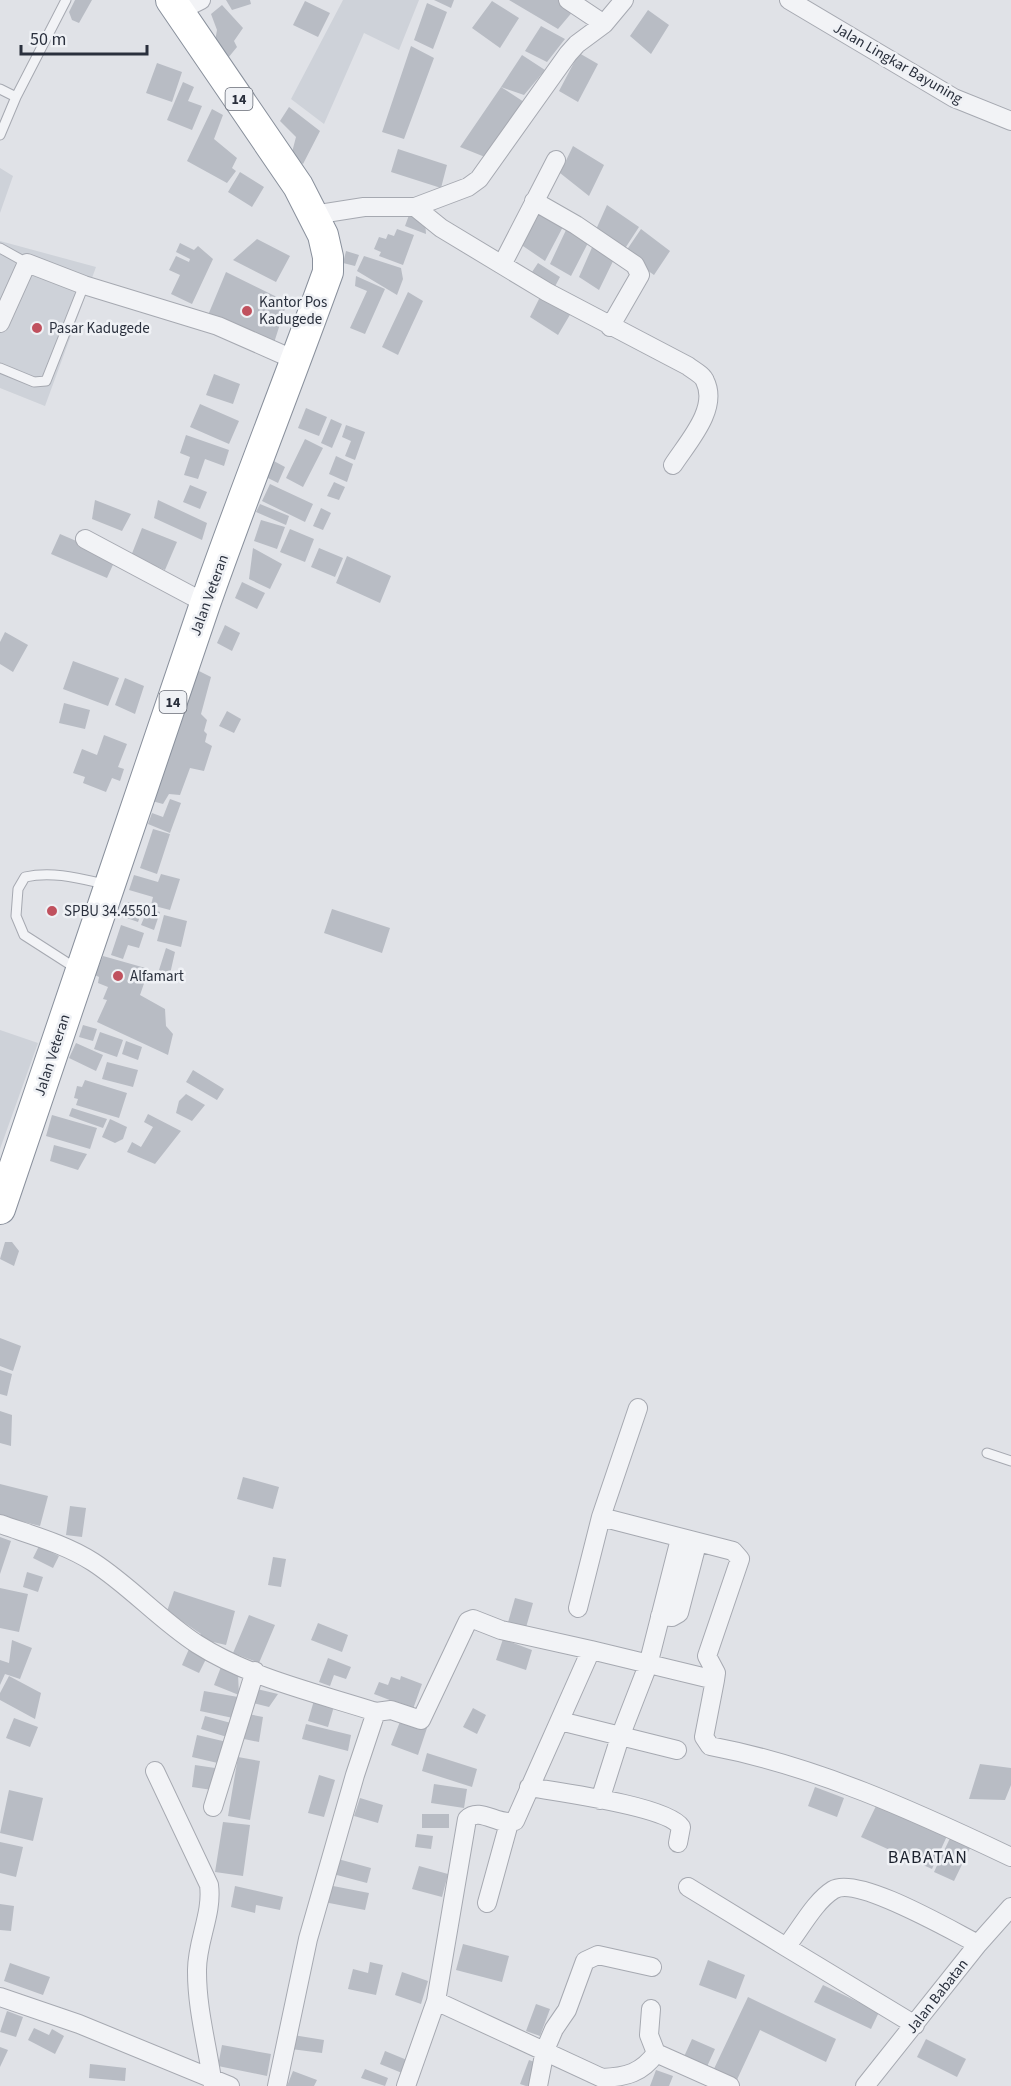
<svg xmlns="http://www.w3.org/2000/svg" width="1011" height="2086" viewBox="0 0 1011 2086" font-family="'Source Sans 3',sans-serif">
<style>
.built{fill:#ced2d9}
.building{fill:#b8bcc4}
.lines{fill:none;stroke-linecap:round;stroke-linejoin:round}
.service-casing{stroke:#a6a9b1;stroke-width:11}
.minor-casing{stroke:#a6a9b1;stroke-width:20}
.trunk-casing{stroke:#89909c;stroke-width:32}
.service{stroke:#f2f3f6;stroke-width:9}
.minor{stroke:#f2f3f6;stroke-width:18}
.trunk{stroke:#fff;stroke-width:30}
.poi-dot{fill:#c0515e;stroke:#eff1f5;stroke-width:2}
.labels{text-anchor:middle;stroke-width:5;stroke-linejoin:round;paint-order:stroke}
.shield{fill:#eff1f5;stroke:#656a74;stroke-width:1.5}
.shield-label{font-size:14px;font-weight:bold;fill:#2a303d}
.street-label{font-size:15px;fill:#2a303d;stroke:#eff1f5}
.poi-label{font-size:15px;fill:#2a303d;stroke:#eff1f5;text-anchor:start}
.quarter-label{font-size:18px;letter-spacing:1.5px;fill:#1c222e;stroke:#eff1f5}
</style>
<rect width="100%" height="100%" fill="#e0e2e7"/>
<path class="built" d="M343,0H419L399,50L364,33L324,124L291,99Z
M0,168L13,176L0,213Z
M0,241L96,267L45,406L0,388Z
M0,1030L38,1043L0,1149Z"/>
<path class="building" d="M75,0H92L79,23L72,20L69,12Z
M226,0H250L251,4L232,10Z
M434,0H454L451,8Z
M509,0H559L574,10L558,29Z
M305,1L330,13L318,37L293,25Z
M492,1L519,18L500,48L472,28Z
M427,3L447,12L433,49L414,40Z
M222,5L243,28L234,41L237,47L228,58L215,41L217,30L211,14Z
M648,10L669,25L651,54L630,36Z
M541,26L565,39L547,62L525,51Z
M411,46L434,58L404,139L382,132Z
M579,53L598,64L578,102L559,91Z
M522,55L545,70L524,95L501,87Z
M157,63L182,72L172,102L146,93Z
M183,82L194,87L188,101L202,106L192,130L167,120Z
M501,87L524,102L485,157L460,147Z
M289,107L320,131L303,164L291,156L296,137L280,121Z
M212,109L223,115L214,139L237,158L232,168L236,171L227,183L187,161Z
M573,146L604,165L589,196L560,173Z
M398,149L447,165L441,188L391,172Z
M240,172L264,187L252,207L228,192Z
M607,205L639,227L624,250L594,234Z
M538,209L566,221L545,261L520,244Z
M409,215L425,221L426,234L405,226Z
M397,229L414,235L403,265L379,256L381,252L374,249L379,237L386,239L388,234L394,236Z
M641,229L670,251L654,275L624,254Z
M566,230L589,241L571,276L550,264Z
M257,239L290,256L276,282L233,260Z
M180,243L194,250L198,246L213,259L192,304L171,294L180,275L169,270L176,256L189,262L190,259L176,252Z
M594,243L616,255L599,290L579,277Z
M346,251L359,255L355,266L343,263Z
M364,256L401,268L403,279L397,295L357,271Z
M538,263L560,277L552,292L530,275Z
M226,272L287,302L273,346L206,320Z
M356,276L385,289L365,334L350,328L367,291L355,286Z
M408,292L423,301L398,355L382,347Z
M542,293L571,313L558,335L530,317Z
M214,374L240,384L233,404L206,395Z
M200,404L239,421L229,444L190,427Z
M306,408L327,417L319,436L298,428Z
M331,419L342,424L332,448L321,443Z
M346,425L365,432L355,460L345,456L351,441L342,437Z
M186,435L229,450L224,466L205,459L198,479L184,475L190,457L180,453Z
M305,439L323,448L303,487L286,478Z
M336,456L353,464L347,482L329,474Z
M272,460L285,467L278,483L264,476Z
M334,482L345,487L339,500L327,496Z
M270,484L313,504L305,522L262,501Z
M190,485L207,492L200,509L183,502Z
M95,500L131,514L122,531L92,519Z
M158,500L207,523L202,540L154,518Z
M260,504L289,516L286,525L256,512Z
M321,508L331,513L323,530L313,526Z
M261,520L285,527L277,549L254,541Z
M142,528L177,542L165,570L131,556Z
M290,529L314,539L305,562L280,552Z
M60,534L116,558L107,578L51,554Z
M253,548L282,564L270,589L249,579Z
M319,548L343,558L335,577L311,567Z
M347,556L391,576L380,603L336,583Z
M242,582L265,593L257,609L235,598Z
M225,625L240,633L232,651L217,643Z
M5,632L28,645L13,672L0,664V642Z
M73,661L119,678L108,706L63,689Z
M197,670L211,677L201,714L207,720L204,731L207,734L205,742L212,746L204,771L190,768L180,795L169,794L163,804L152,801Z
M125,678L144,686L135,714L115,705Z
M64,703L90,710L85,729L59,723Z
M227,711L241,719L234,733L219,726Z
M104,735L127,744L118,767L124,769L120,781L112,778L106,792L83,783L85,777L73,773L82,749L97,755Z
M170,799L181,803L170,833L148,824L152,813L163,817Z
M153,829L170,834L157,874L140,868Z
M161,874L180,879L170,910L151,905L153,897L129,890L134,875L158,882Z
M128,902L143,907L138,922L124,917Z
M148,908L160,912L154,930L141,925Z
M332,909L390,928L382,953L324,933Z
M164,915L187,921L181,947L157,941Z
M121,925L144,933L139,948L128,945L123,959L111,955Z
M166,948L175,952L170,974L159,970Z
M103,956L149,969L140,995L165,1009L166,1026L173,1034L168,1055L97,1022L107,1000L103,999L108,987L98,983L99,977L95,975Z
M83,1025L97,1029L93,1041L79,1037Z
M100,1032L123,1040L117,1057L94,1049Z
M126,1041L142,1047L138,1060L122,1054Z
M76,1043L103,1055L96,1071L69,1058Z
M107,1062L138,1070L133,1087L102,1079Z
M193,1070L224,1089L217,1100L186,1082Z
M85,1080L127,1093L119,1118L76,1105L78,1099L74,1098L77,1086L82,1087Z
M186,1094L205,1105L192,1121L176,1113L179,1101Z
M72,1108L107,1119L103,1128L69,1116Z
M148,1114L181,1131L155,1164L127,1152L132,1142L141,1147L153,1127L144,1122Z
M52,1115L97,1128L90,1149L46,1136Z
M110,1119L127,1127L123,1139L115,1143L102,1137Z
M54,1145L87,1154L78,1170L50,1161Z
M5,1242H12L19,1251L14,1266L0,1259Z
M0,1338L21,1346L13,1371L0,1366Z
M0,1370L12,1374L7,1396L0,1394Z
M0,1411L12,1415L11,1446L0,1443Z
M243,1477L279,1487L273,1509L237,1499Z
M0,1484L48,1496L40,1526L0,1516Z
M70,1506L86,1508L82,1537L66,1535Z
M0,1537L11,1541L0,1574Z
M39,1546L59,1556L53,1568L33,1558Z
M273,1557L286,1559L281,1587L268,1585Z
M27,1572L43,1577L38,1592L23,1587Z
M0,1588L28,1594L19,1632L0,1628Z
M174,1591L235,1611L226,1645L200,1639L201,1634L167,1611Z
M515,1598L533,1603L525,1631L507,1626Z
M249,1615L275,1625L259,1663L233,1653Z
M318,1623L348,1635L342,1652L311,1640Z
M503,1639L532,1650L526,1670L496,1660Z
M12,1640L32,1648L20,1679L5,1674L0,1685V1660L9,1663Z
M189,1649L207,1657L199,1673L182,1665Z
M328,1658L351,1667L346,1679L334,1675L330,1686L319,1682Z
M221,1667L238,1674L239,1695L214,1685Z
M9,1676L41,1693L35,1719L0,1700V1693Z
M401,1676L422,1684L413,1709L374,1694L379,1682L388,1685L391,1677L400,1680Z
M257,1689L278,1694L269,1707L253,1703Z
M204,1691L238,1697L233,1718L200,1711Z
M315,1697L335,1703L328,1727L308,1721Z
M473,1708L486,1715L477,1734L463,1727Z
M248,1714L263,1717L259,1742L244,1739Z
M205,1716L231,1723L227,1737L201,1729Z
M14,1718L38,1727L30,1747L6,1738Z
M401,1719L427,1728L418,1755L391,1745Z
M306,1724L351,1735L348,1751L302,1739Z
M197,1735L227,1742L222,1764L192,1757Z
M427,1753L477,1769L472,1787L422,1771Z
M238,1757L260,1761L250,1820L228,1816Z
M980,1764L1011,1768V1785L1005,1800L969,1799Z
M195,1765L215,1768L212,1790L192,1787Z
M319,1775L335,1780L324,1817L308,1813Z
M434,1784L467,1789L464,1808L431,1803Z
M815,1787L844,1798L837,1817L808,1806Z
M9,1790L43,1798L33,1841L0,1833Z
M360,1798L383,1805L378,1823L354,1816Z
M877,1804L947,1836L932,1869L861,1837Z
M422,1814H449V1828H422Z
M223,1822L250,1825L243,1876L215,1872Z
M417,1834L433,1836L431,1849L415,1847Z
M951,1836L971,1846L954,1881L934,1872Z
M0,1842L23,1847L16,1877L0,1873Z
M338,1859L371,1868L367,1883L333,1874Z
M419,1866L448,1874L442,1897L412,1889Z
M328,1885L369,1893L365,1910L324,1902Z
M235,1886L283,1897L280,1910L256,1905L255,1913L231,1907Z
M0,1904L14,1906L11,1931L0,1930Z
M463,1944L509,1956L502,1982L456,1970Z
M708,1960L745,1975L736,1999L699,1985Z
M370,1962L383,1965L376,1995L348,1989L353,1969L368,1973Z
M10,1963L50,1977L43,1995L4,1981Z
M402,1972L428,1981L421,2004L395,1995Z
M823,1985L879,2012L871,2029L814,2002Z
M748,1997L836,2039L826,2062L760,2030L735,2084L712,2073Z
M536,2004L550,2009L540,2036L526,2031Z
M7,2011L23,2017L16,2037L0,2032Z
M34,2028L49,2035L52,2029L64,2036L55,2054L28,2040Z
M293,2035L324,2040L322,2053L291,2049Z
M692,2039L715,2049L705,2071L682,2061Z
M926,2039L966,2059L957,2077L917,2057Z
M222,2045L271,2054L267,2076L218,2066Z
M0,2047L8,2050L0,2067Z
M385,2051L407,2060L402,2073L380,2064Z
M529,2060L540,2064L532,2086H526L520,2084Z
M90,2064L126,2068L125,2081L89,2078Z
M365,2069L388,2078L385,2086L361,2078Z
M656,2070L673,2076L669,2086H650Z
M293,2071L317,2080L314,2086H287Z"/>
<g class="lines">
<defs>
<path id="service" d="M0,89L16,97
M0,135L16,97L66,0
M0,248L27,263
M0,368L34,382L46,381L84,285
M77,969L24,935L16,916L18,889L25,877C52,871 78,878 104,884
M987,1453L1011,1461"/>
<path id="minor" d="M568,0L604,24
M789,0L954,98L1011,121
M179,11L201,0
M534,201L576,225L635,265L640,275L610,327
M415,207L468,187L479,179L568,54L577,44L604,24L624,0
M313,215L364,207H415L441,228L547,292L688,366C693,370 703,375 705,381C719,409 687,443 673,465
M503,263L556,160
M0,323L27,263L84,285L218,326L295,360
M85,539L205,603
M601,1517L733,1551L740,1559L707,1656L716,1673L715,1680
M0,1524C31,1535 65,1544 93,1562C130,1586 160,1620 197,1644C250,1678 317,1693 376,1712
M578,1608L601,1517L638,1408
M660,1616L672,1617L679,1613L697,1544
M560,1721L677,1750
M155,1771L209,1885C213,1914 196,1943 197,1972C197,2011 208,2048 213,2086
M529,1787C558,1792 667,1806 681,1827L678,1843
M600,1800L620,1737L648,1665L680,1539
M213,1807L255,1671
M688,1887L786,1947C800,1930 814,1902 833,1890C857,1875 952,1931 978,1944
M487,1903L509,1823
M786,1947L915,2025
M0,1997L79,2024L230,2086
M436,2001L602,2078C626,2077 642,2073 656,2053
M651,2009L649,2035L656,2053L730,2086
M277,2086L308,1939L355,1775L376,1712L391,1710L421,1720L465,1627L468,1621L473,1619L501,1630L591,1650
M406,2086L436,2001L467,1819C480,1806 499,1827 515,1821L591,1650L715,1680L704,1737L710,1746C816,1766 914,1811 1011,1857
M538,2086L545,2050L554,2029L567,2010L585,1961L598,1955L652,1967
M865,2086L978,1944L1011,1907"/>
<path id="trunk" d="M0,1209C70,1008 135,805 205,604C244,493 288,383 328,272V257L323,235L298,186L171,0"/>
</defs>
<use href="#service" class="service-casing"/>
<use href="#minor" class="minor-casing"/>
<use href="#trunk" class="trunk-casing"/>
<use href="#service" class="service"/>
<use href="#minor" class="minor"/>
<use href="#trunk" class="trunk"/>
</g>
<g class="poi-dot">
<circle cx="247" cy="311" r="6"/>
<circle cx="37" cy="328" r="6"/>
<circle cx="52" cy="911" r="6"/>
<circle cx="118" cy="976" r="6"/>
</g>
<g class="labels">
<g class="shield">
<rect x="225.5" y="88" width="27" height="22" rx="4.5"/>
<rect x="159.5" y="691" width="27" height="22" rx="4.5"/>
</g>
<g class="shield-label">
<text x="239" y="104">14</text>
<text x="173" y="707">14</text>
</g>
<g class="street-label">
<text transform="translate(898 63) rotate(30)" y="5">Jalan Lingkar Bayuning</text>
<text transform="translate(209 595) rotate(-70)" y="5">Jalan Veteran</text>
<text transform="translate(52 1055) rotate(-72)" y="5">Jalan Veteran</text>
<text transform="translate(937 1996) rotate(-52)" y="5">Jalan Babatan</text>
</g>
<g class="poi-label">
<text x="259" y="307">Kantor Pos<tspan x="259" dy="17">Kadugede</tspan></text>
<text x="49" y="333">Pasar Kadugede</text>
<text x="64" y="916">SPBU 34.45501</text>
<text x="130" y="981">Alfamart</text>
</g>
<g class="quarter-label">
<text x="928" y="1863">BABATAN</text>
</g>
</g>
<path d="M21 45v9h126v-9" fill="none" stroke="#2a303d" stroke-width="3"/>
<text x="30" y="45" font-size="18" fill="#2a303d" stroke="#eff1f5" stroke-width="4.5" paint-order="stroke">50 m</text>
</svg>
